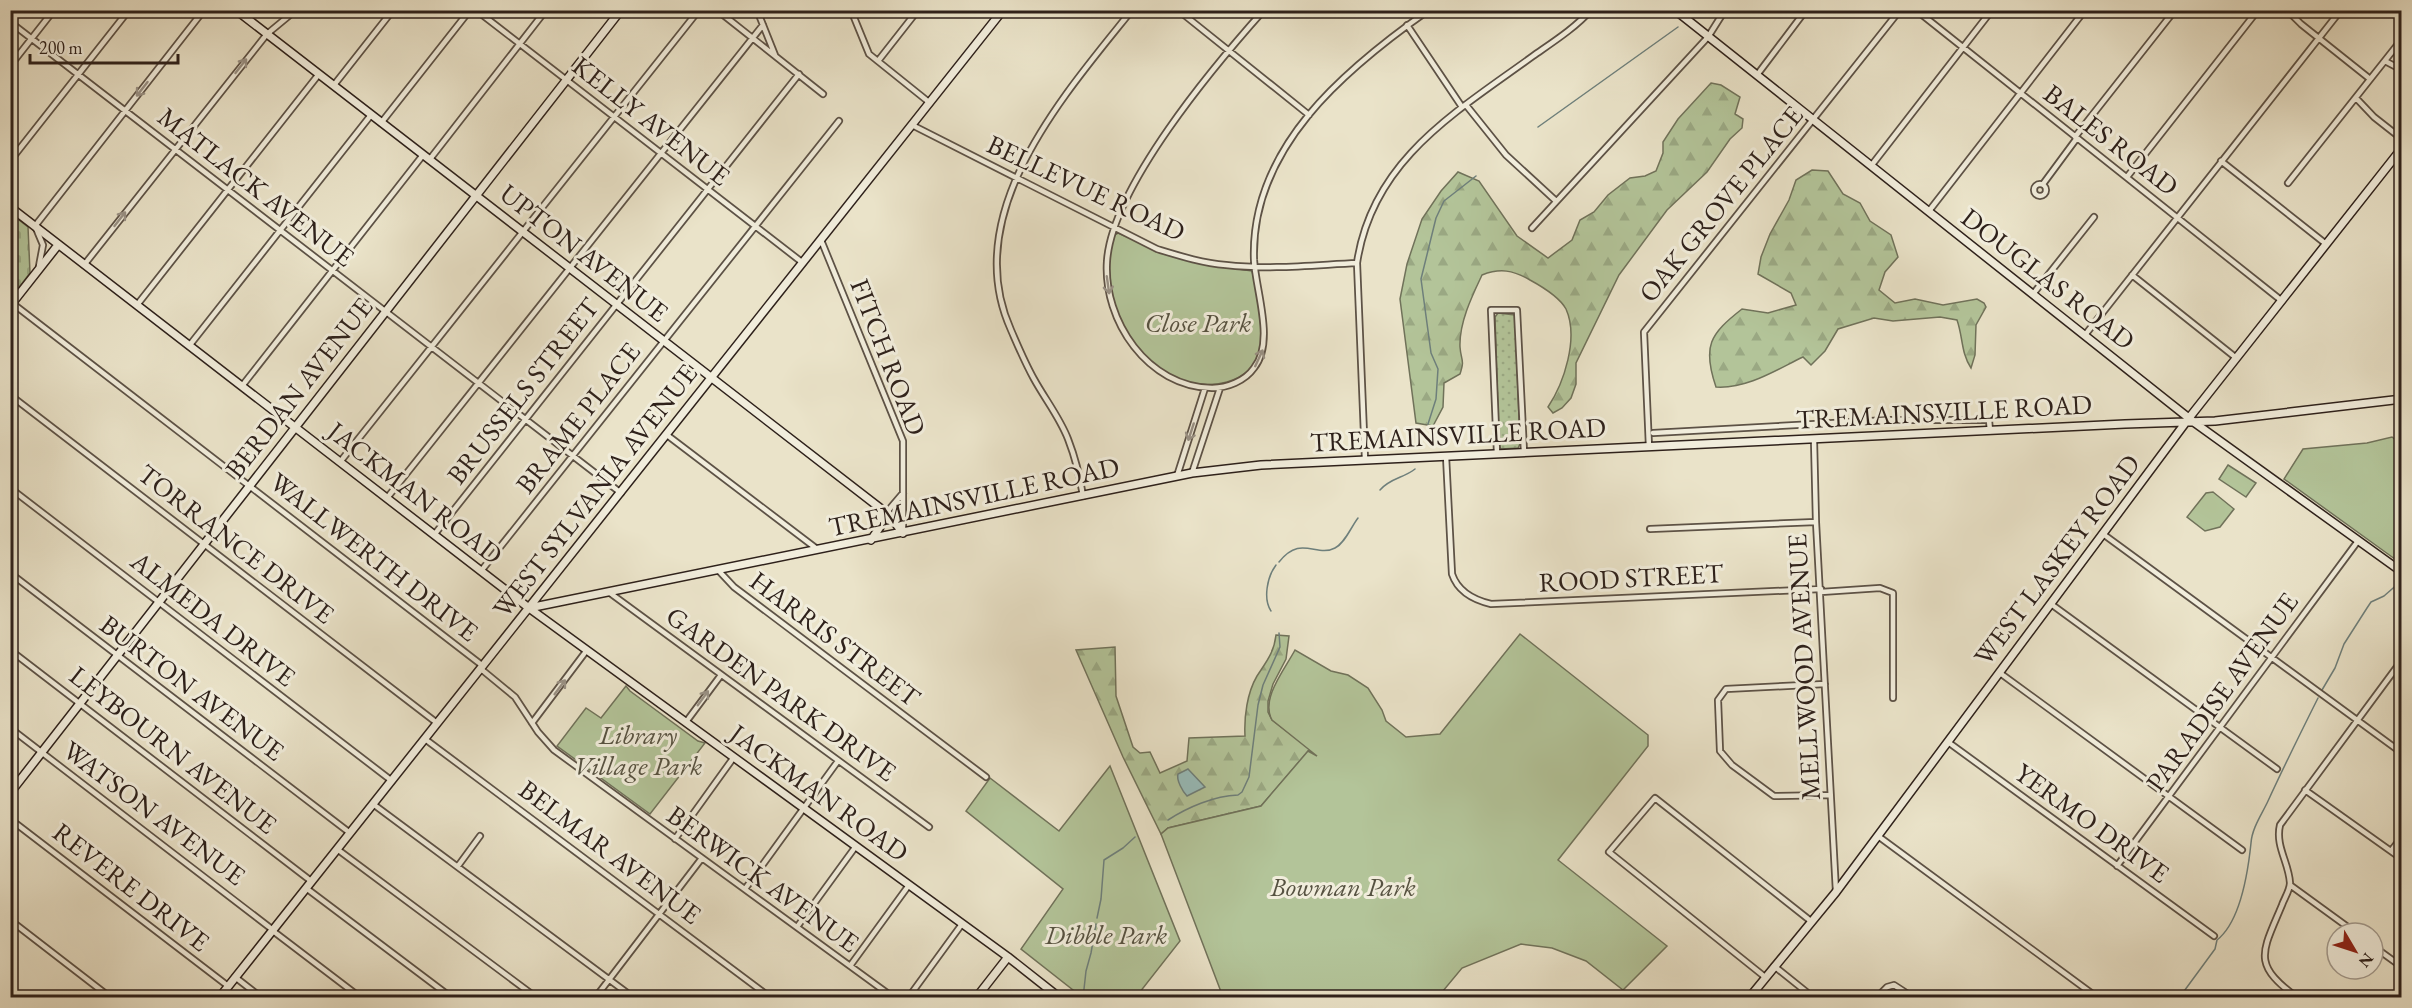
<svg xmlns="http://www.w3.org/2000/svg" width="2412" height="1008" viewBox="0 0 2412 1008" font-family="'EB Garamond',serif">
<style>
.grass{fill:url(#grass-dots);stroke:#70725a;stroke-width:1.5}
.forest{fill:url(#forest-firs);stroke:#70725a;stroke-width:1.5}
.cemetery{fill:url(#cemetery-stones);stroke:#70725a;stroke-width:1.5}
.park{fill:#b3c499;stroke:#70725a;stroke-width:1.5}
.water{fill:#98bdbb;stroke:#6e7f7b;stroke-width:1.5}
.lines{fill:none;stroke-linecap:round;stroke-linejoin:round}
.stream{stroke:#6e7f7b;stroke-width:1.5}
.street-casing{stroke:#5d5246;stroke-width:8}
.secondary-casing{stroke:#2e211b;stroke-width:10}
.street{stroke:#f1eddc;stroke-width:4.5}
.secondary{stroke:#f1eddc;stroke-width:7}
.oneway{stroke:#999185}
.labels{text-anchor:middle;stroke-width:6;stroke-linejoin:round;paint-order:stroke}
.street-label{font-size:27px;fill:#2e211b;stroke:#f1eddc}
.park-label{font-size:27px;font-style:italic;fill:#565241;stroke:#f1eddc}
</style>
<defs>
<pattern id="grass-dots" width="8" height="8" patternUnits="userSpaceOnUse" patternTransform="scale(1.5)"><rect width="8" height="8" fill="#b3c499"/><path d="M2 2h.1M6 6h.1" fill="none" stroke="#9aa883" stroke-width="1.8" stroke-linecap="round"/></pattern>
<pattern id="forest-firs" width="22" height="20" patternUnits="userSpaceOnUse" patternTransform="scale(1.5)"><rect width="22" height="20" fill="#b3c499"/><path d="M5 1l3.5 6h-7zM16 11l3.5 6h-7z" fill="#9aa883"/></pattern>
<pattern id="cemetery-stones" width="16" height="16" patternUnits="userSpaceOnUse" patternTransform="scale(1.5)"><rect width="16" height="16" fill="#b3c499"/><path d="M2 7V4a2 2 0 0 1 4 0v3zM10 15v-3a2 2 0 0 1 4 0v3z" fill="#9aa883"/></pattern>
</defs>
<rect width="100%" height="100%" fill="#eae3c9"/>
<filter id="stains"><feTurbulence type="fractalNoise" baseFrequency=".00333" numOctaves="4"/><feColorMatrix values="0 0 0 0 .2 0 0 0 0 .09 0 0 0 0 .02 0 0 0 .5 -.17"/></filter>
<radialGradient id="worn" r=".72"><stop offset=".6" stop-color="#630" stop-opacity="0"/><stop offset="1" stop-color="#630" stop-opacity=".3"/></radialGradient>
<path class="grass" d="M1498,313L1515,315L1520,444L1518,448L1501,449L1499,445L1495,317Z"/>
<path class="forest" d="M1711,83L1721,85L1740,97L1735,114L1743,119L1742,128L1730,139L1707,172L1667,210L1619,275L1576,363V384L1571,398L1562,408L1553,413L1548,407C1564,383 1579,338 1566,309C1560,298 1541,286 1530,280C1513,270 1500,268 1482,275C1472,296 1459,323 1460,347C1461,361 1465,359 1460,374L1444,383L1443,407L1433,426L1416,423L1400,299L1407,264L1422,219L1441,191L1458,172L1479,181L1517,236L1548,258L1572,240L1580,220L1594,212L1608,195L1630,178L1645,176L1656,171L1663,153V142L1678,119Z
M1812,170L1828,171L1843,194L1860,203L1870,221L1891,235L1898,257L1885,272L1879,290L1895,303L1915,299L1943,305L1977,299L1984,303L1986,307L1976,325L1975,355L1971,368C1961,353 1963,337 1957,320L1940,317L1893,321L1874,318L1838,329L1825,351L1811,365L1803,357C1776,370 1747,389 1716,387C1702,346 1710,334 1742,309L1768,313L1796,305L1791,293L1758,274L1761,257L1770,234L1789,200L1796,180Z
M1276,635L1289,636L1286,659L1273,684L1268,701V712L1272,720L1310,749L1261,806L1168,828L1161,834L1123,757L1076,650L1115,647L1116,696L1133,747L1140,753L1150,752L1160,773L1187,761L1189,738L1245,736C1244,717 1247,693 1257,676C1266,662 1274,653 1276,635Z"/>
<path class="cemetery" d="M11,214L28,227L30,273L11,298Z"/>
<path class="park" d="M1118,233L1166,254L1218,266L1252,271C1258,292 1265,337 1258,357C1252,371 1240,378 1227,382C1184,394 1140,363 1122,326C1108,299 1106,265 1113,236Z
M2392,437L2401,444V543L2395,553L2401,558L2399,562L2284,479L2303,449L2367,443Z
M2228,465L2256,483L2246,497L2219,479Z
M2213,492L2234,509L2220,527L2205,531L2187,517L2206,493Z
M1520,634L1648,735V746L1558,860L1667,946L1623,990L1586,961L1552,948L1521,944L1462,968L1438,997H1223L1161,834L1168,828L1261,806L1308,751L1317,756L1272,720C1260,699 1285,669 1295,650L1331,671L1348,675L1368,688L1382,710L1386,721L1406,737L1440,734Z
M626,686L630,691L698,741L705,743L650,814L557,746L586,708L601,718Z
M1110,766L1180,941L1136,997H1082L1021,949L1063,889L966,811L990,778L1059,831Z"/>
<path class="water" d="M1188,769L1205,787L1187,796C1183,792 1176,780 1178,774Z"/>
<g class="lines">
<path class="stream" d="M1538,127L1678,27
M1428,424L1436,399L1438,369L1431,353L1421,279L1436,218L1444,201L1476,176
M1380,490C1390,478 1404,478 1415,469
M1279,562C1301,534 1316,558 1335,548C1345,543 1351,527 1358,518
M1271,611C1263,599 1267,577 1276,565
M2322,690L2335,668L2344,644L2367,608L2371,602L2384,596L2400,582
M1168,820C1188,807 1214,796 1238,795L1242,792L1249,777L1258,705L1263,685L1280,647L1279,633
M1097,918L1101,899L1104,860L1123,848L1135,837
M1083,998L1086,971L1091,953L1096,924
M2179,998L2215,949L2217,940C2240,922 2248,872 2251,843C2252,828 2262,814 2268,801C2284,766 2301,732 2318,698"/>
<defs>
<path id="street" d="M476,10L803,263
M717,10L823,94
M757,10L775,55
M851,10L869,54L930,103
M1178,10L1309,115
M1264,10C1214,66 1112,187 1107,261C1103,321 1148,387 1212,388C1227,388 1245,381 1254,368C1275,342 1256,292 1254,260C1250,148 1345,69 1429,10
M1916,10L2282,301
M2287,10L2301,24L2370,79
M10,22L621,493
M1407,25L1462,107
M878,61L918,10
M2385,61L2402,70
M10,66L54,10
M1757,75L1806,10
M334,85L393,10
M2356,98L2374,117L2402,139
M1466,105L1506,155L1556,201
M381,123L470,10
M912,125L1157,249C1180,256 1202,263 1226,265C1269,270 1314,265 1357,263
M2075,137L2175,10
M430,159L546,10
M10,161L129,10
M2221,161L2326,244
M1871,166L1992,10
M2127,177L2258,10
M2288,183L2402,39
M2034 190a6 6 0 1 1 12 0a6 6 0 1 1-12 0Z
M2043,184L2077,138
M1929,211L2085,10
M1532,228L1708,37L1725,10
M821,240L903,441V533
M84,265L267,34L296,10
M39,266L43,245L35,226L204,10
M2132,275L2235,357
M2033,294L2094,217
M12,303L483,666
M137,305L319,74
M2085,335L2341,10
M189,346L371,115
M242,386L423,155
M10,395L437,723
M1653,433L1888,420H1989L1990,431
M667,435L817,549
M1814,440L1816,522L1836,892
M1649,447L1644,332L1900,10
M1497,453L1491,310H1517L1524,452
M1446,456L1452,574C1458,592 1474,600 1491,604L1821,589
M1365,459L1357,263C1372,160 1456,112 1533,56C1553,42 1575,28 1591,10
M340,462L699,10
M1192,473L1220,388
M1177,476L1205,388
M10,488L392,781
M1083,496C1080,477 1075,457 1068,439C1060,418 1045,399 1034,379C1025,363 1018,346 1011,330C958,213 1064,95 1132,10
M387,498L763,25
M886,513L903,493
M1650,529L1816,522
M2103,534L2402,753
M434,535L799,74
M481,571L839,121
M719,571L734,587L986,777
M10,573L350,833
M1821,592L1880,588L1893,593V698
M610,593L929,827
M2051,604L2277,769
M10,650L311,881
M481,669L515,697L538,732L554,750L894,998
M2000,673L2242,850
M1825,684L1726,689L1718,700L1720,751L1732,765L1774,796L1830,795
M686,722L721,675
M532,723L587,650
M10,728L273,930
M425,739L771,998
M1948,742L2214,936
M2305,790L2402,859
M373,804L634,998
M10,819L228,986
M1878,836L2098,998
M675,839L734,757
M337,849L537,998
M2391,851L2402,837
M458,866L480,836
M2117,866L2358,541
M2290,885L2356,933
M306,888L452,998
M745,889L838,761
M10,920L111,998
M797,927L856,846
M273,931L361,998
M2373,946L2402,967
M850,966L909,885
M1774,966L1814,998
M235,977L262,998
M1765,977L1609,852L1655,798L1812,922
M595,998L702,858
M908,998L962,924
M1876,998L1887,987L1894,985L1914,998
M2298,998C2251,964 2262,953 2282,905C2284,899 2290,890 2290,883C2289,863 2275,846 2280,825L2402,660"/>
<path id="secondary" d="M236,10L880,508L890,516L903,533
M1675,10L2195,423L2402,572
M10,207L529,608L1008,957L1060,998
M10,306L58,245
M871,540L882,524L880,508
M529,608L1192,473L1261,465L2125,424L2215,421L2402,399
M10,793L621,10
M219,998L1003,10
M976,998L1008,957
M1749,998L1836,892L2189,418L2402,148"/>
</defs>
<use href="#street" class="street-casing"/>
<use href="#secondary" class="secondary-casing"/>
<use href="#street" class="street"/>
<use href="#secondary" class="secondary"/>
</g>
<defs><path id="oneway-shaft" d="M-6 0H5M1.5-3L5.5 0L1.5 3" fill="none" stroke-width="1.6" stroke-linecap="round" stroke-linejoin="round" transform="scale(1.5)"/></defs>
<g class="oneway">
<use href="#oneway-shaft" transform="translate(241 66) rotate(-52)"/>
<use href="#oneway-shaft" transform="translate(142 89) rotate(128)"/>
<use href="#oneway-shaft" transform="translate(120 219) rotate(-52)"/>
<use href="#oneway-shaft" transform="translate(1108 285) rotate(82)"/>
<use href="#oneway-shaft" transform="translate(1259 358) rotate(-65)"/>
<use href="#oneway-shaft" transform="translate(1191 432) rotate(108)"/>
<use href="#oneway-shaft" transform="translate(560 687) rotate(-53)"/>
<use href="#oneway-shaft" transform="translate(703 698) rotate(-54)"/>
</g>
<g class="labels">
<g class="street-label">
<text transform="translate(651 121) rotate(38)" y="9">KELLY AVENUE</text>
<text transform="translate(2111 140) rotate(38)" y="9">BALES ROAD</text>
<text transform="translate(256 187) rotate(38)" y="9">MATLACK AVENUE</text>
<text transform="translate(1086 188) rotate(25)" y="9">BELLEVUE ROAD</text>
<text transform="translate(1721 204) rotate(-51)" y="9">OAK GROVE PLACE</text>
<text transform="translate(584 253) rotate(38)" y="9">UPTON AVENUE</text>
<text transform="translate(2048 279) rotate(38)" y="9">DOUGLAS ROAD</text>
<text transform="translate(888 357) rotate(69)" y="9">FITCH ROAD</text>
<text transform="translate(299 388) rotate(-52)" y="9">BERDAN AVENUE</text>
<text transform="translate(523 391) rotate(-52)" y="9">BRUSSELS STREET</text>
<text transform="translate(1944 412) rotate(-3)" y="9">TREMAINSVILLE ROAD</text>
<text transform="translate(578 418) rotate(-52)" y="9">BRAME PLACE</text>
<text transform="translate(1458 435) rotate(-3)" y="9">TREMAINSVILLE ROAD</text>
<text transform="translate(595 491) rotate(-52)" y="9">WEST SYLVANIA AVENUE</text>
<text transform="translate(415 493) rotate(38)" y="9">JACKMAN ROAD</text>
<text transform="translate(974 497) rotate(-12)" y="9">TREMAINSVILLE ROAD</text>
<text transform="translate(236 544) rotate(38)" y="9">TORRANCE DRIVE</text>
<text transform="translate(374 557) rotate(38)" y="9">WALLWERTH DRIVE</text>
<text transform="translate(2057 560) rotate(-53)" y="9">WEST LASKEY ROAD</text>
<text transform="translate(1631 578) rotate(-3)" y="9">ROOD STREET</text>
<text transform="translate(213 619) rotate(38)" y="9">ALMEDA DRIVE</text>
<text transform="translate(835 639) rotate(37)" y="9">HARRIS STREET</text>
<text transform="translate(1804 667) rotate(-93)" y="9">MELLWOOD AVENUE</text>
<text transform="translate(192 688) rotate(37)" y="9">BURTON AVENUE</text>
<text transform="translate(2222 692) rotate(-54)" y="9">PARADISE AVENUE</text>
<text transform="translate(781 694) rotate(36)" y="9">GARDEN PARK DRIVE</text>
<text transform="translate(173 750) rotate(38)" y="9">LEYBOURN AVENUE</text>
<text transform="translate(819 793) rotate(36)" y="9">JACKMAN ROAD</text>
<text transform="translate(154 813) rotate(37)" y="9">WATSON AVENUE</text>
<text transform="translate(2092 823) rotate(36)" y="9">YERMO DRIVE</text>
<text transform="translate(610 852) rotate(37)" y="9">BELMAR AVENUE</text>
<text transform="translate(763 879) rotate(36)" y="9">BERWICK AVENUE</text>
<text transform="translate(131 887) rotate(38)" y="9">REVERE DRIVE</text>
</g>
<g class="park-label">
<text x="1198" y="332">Close Park</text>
<text x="638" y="744">Library<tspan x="638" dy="31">Village Park</tspan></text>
<text x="1343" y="896">Bowman Park</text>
<text x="1106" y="944">Dibble Park</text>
</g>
</g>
<rect width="2412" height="1008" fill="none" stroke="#eae3c9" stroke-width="36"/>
<rect x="12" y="12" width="2388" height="984" fill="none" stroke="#2e211b" stroke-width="3"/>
<rect x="18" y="18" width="2376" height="972" fill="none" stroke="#2e211b" stroke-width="1.5"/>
<g transform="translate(2355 951) rotate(129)"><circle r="28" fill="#f1eddc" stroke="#a39b8f" stroke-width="1.5"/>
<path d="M0-4.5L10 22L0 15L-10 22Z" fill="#8f2418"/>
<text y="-9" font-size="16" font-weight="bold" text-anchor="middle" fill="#2e211b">N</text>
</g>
<path d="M30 54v9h148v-9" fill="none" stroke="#2e211b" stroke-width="3"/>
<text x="39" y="54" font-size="18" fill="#2e211b" stroke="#f1eddc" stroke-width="4.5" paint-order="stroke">200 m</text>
<rect width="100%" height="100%" filter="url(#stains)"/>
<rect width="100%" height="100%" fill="url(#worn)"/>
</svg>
